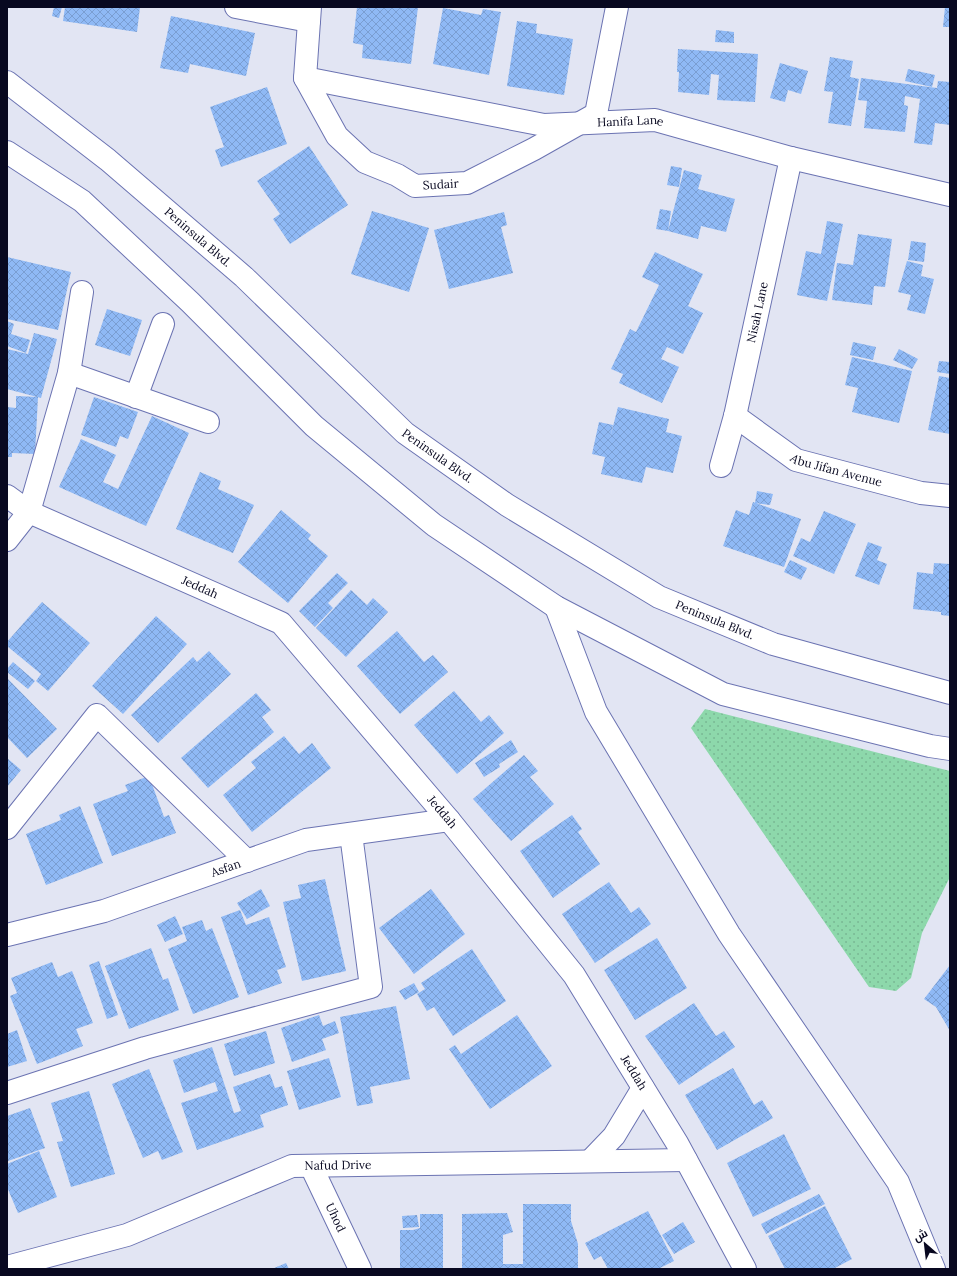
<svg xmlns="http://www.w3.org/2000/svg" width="957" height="1276" viewBox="0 0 957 1276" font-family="Lora,Cairo,serif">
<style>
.park{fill:url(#park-dots)}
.building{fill:url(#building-cross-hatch)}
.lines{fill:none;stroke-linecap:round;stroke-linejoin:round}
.minor-casing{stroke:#6b73b2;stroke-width:24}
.major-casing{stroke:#6b73b2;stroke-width:24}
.minor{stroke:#fff;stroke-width:22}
.major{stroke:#fff;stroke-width:22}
.labels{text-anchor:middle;stroke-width:3;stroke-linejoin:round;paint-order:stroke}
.street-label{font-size:12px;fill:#080820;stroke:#fff}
</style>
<defs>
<pattern id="park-dots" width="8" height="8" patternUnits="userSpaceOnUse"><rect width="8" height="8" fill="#8dd8ab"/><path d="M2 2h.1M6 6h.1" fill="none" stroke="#78b893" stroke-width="1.8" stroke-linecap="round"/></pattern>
<pattern id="building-cross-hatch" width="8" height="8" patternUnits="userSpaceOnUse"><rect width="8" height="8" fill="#8fb9f5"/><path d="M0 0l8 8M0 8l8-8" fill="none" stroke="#7a9ed2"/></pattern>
</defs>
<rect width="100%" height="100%" fill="#e2e5f3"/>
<path class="park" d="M705,709L950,771V877L922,933L911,978L896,991L869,987L691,728Z"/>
<path class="building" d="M54,7H62L59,18L52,16Z
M65,7H140L137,32L63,21Z
M357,7H418L411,64L362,58L363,45L353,43Z
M945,7H950V27H943Z
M443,8L481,15L483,9L501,12L489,75L433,64Z
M171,16L255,33L246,76L190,64L188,73L160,68Z
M517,21L537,24L536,33L573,39L564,95L507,86Z
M716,30L734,32V43L715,42Z
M678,49L758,54L755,102L717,100L719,75L711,74L709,95L678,92L679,72H677Z
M830,57L853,61L850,77L859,79L851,126L828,123L833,92L824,91Z
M780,63L808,71L801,94L788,90L785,102L770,98Z
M908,69L935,75L932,87L905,81Z
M861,78L937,88L938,81L950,82V125L935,123L932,145L914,143L920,99L905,96L904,105L908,106L905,132L864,128L867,101L858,100Z
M267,87L287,144L221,167L215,150L224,147L210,107Z
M309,146L348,205L290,244L273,219L280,214L257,181Z
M671,166L682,168L679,187L667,185Z
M684,170L702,175L698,189L735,199L726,232L701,226L698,239L668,231Z
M660,209L671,211L668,231L656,229Z
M372,211L429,228L409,292L351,274Z
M504,212L507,225L501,227L513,273L449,289L434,230Z
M827,221L843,224L827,301L797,295L806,251L821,254Z
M858,234L892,239L885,287L874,286L872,305L832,300L837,263L853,265Z
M911,241L926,243L924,262L908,260Z
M655,252L703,274L688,306L703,313L683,354L667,347L661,359L679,367L662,403L619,383L623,374L611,369L630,329L636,332L659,285L642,277Z
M7,257L71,272L58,330L7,319Z
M907,261L923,265L921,276L934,279L925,314L907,310L911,295L898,292Z
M107,309L142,320L130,356L95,345Z
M7,321L14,324L11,334L30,340L26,353L7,346Z
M34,333L57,339L41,398L7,389V349L28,354Z
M853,342L876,347L873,360L850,355Z
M899,349L918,359L912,369L893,360Z
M852,357L912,371L899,423L852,412L858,388L845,385Z
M939,361L950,362V374L937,372Z
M939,376L950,378V434L928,430Z
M16,396L38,397L35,454L12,453V457H7V407L16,408Z
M94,397L138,412L128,439L120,436L116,447L81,435Z
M618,407L669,419L666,432L682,436L673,473L646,467L642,483L601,474L605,457L592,454L599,422L613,425L610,438Z
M152,416L189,433L146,526L59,487L81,439L116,455L103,482L118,489Z
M200,472L221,481L218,489L254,505L233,553L176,529Z
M757,491L773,494L770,505L755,503Z
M753,502L801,519L784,567L723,546L736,510L749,515Z
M281,510L311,535L308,539L328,556L288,603L238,562Z
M824,511L856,524L834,574L793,556L801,538L810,542Z
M868,542L882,547L877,560L887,564L879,585L855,576Z
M790,560L807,568L801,580L784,572Z
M934,563L950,564V616L941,615V612L913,609L917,572L933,574Z
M337,573L348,583L328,603L333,608L315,627L299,611Z
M351,590L367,605L373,598L388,612L346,657L316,628Z
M42,602L90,643L48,691L36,681L41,674L7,646V642Z
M156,616L187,644L123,714L92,686Z
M397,631L424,662L433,655L448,672L400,714L357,666Z
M209,651L231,674L158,743L131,715L193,657L197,662Z
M13,662L35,681L28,689L7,672V669Z
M7,678L57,729L27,758L7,737Z
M454,691L481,722L489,715L504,733L457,774L414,725Z
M256,693L271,710L262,717L274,732L208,788L181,758Z
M284,736L299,754L312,743L331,768L252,832L223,795L256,768L251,762Z
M511,740L518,752L499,764L500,767L484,777L475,763Z
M524,755L538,771L530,777L554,804L511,841L473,799Z
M7,758L21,770L7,787Z
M149,776L164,817L169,815L176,833L112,856L93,804L128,791L125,785Z
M80,806L103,863L46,885L26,834L61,820L59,815Z
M572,815L582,829L578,832L600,864L553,898L520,851Z
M325,879L346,971L302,981L283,902L301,898L298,885Z
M609,882L631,913L639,907L651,924L595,963L562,914Z
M261,889L270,906L247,919L237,903Z
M431,889L465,934L414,974L379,928Z
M240,910L246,925L269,917L286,967L277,970L282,983L248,995L221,917Z
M175,916L183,934L165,942L157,925Z
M202,920L206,931L212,928L239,997L193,1014L168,949L187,941L182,927Z
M657,938L687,988L635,1020L604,970Z
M151,948L163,980L168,978L179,1010L129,1029L105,966Z
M472,949L506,1001L453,1036L434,1007L427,1011L417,994L425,989L421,983Z
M99,961L118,1015L107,1019L89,965Z
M52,962L58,977L72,971L93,1023L76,1029L83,1046L37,1064L10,996L17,993L11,978Z
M950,965V1031L936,1007L924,999Z
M414,983L419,992L405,1000L399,991Z
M694,1003L716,1036L724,1031L735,1047L679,1085L645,1036Z
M396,1006L410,1079L370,1087L373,1103L357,1106L340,1017Z
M319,1015L323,1026L335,1021L339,1033L322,1039L326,1050L292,1062L281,1028Z
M517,1015L552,1066L490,1109L449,1049L455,1045L461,1054Z
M17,1030L27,1061L7,1067V1034Z
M266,1031L275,1063L234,1076L224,1044Z
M212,1047L234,1113L241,1111L233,1087L270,1074L275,1088L282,1086L288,1105L260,1115L264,1127L197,1150L181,1103L218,1091L215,1082L184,1093L173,1060Z
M329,1058L341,1097L299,1110L287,1071Z
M733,1068L754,1105L762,1100L773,1118L717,1150L685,1095Z
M149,1069L183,1152L162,1160L158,1151L143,1158L112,1084Z
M89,1091L115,1174L71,1187L57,1142L63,1141L51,1103Z
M30,1108L45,1148L8,1161L7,1158V1116Z
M784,1134L811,1189L753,1217L727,1163Z
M39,1151L57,1197L18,1213L7,1187V1164Z
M819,1194L825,1204L766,1234L761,1224Z
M523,1204H571V1221L578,1244V1269H462V1214L507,1213L513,1232L503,1235V1264H523Z
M825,1206L852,1259L833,1269H785L768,1236Z
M648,1211L674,1261L658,1269H608L601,1256L594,1260L585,1243Z
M420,1214H443V1269H400V1230H413L420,1228Z
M417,1215L419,1227L403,1228L402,1216Z
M683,1222L695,1242L674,1254L662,1235Z
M286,1263L289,1269H272Z"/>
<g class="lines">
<defs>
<g id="minor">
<path d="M236,7L309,21"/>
<path id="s1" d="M310,7L305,78L337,136L365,162L397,175L415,186L467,183L534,149L596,114L617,7"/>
<path id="s2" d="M305,78L544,125L655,120L791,158L950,195"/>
<path d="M69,373L208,422"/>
<path d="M136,397L163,324"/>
<path id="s3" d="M735,416L796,460L921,493L950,496"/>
<path id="s4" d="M721,466L735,416L791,158"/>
<path id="s5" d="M7,496L29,512L281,623L449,820L574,975L677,1143L745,1269"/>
<path d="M7,540L29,512L69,373L82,292"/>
<path d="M556,607L596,712L729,934L898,1182L934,1269"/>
<path d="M7,828L97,715L247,861"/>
<path id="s6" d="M7,935L104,911L306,840L449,820"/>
<path d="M7,1093L145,1048L371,987L351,834"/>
<path d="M590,1161L614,1136L643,1088"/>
<path id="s7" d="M311,1166L360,1269"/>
<path id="s8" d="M7,1267L127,1235L292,1166L686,1160"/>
</g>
<g id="major">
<path id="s9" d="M7,82L108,160L244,277L405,433L507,505L659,597L773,644L950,693"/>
<path d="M7,152L82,201L190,302L314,426L434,525L556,607L723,694L930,746L950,749"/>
</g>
</defs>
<use href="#minor" class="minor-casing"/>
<use href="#major" class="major-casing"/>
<use href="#minor" class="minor"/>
<use href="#major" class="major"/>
</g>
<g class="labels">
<g class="street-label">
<text dy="4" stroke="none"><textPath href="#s2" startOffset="330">Hanifa Lane</textPath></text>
<text dy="4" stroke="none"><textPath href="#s1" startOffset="257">Sudair</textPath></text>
<text dy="4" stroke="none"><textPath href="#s9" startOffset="246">Peninsula Blvd.</textPath></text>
<text dy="4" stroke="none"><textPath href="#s4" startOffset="158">Nisah Lane</textPath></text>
<text dy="4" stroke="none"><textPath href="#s9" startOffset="571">Peninsula Blvd.</textPath></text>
<text dy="4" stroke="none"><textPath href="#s3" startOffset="117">Abu Jifan Avenue</textPath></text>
<text dy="4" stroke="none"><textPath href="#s5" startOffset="214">Jeddah</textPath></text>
<text dy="4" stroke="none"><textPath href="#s9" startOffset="894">Peninsula Blvd.</textPath></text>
<text dy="4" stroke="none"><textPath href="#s5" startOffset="551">Jeddah</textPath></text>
<text dy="4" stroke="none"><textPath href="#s6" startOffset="229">Asfan</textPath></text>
<text dy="4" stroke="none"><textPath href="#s5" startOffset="875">Jeddah</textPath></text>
<text dy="4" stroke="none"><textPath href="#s8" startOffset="349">Nafud Drive</textPath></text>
<text dy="4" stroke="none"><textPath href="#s7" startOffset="57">Uhod</textPath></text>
</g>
</g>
<rect width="957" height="1276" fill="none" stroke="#080820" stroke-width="16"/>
<g transform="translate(925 1244) rotate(332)" stroke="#ffffff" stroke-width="3" paint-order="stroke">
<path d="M0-3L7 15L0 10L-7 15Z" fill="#080820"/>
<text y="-6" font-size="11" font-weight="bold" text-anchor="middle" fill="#080820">ش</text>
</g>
</svg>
